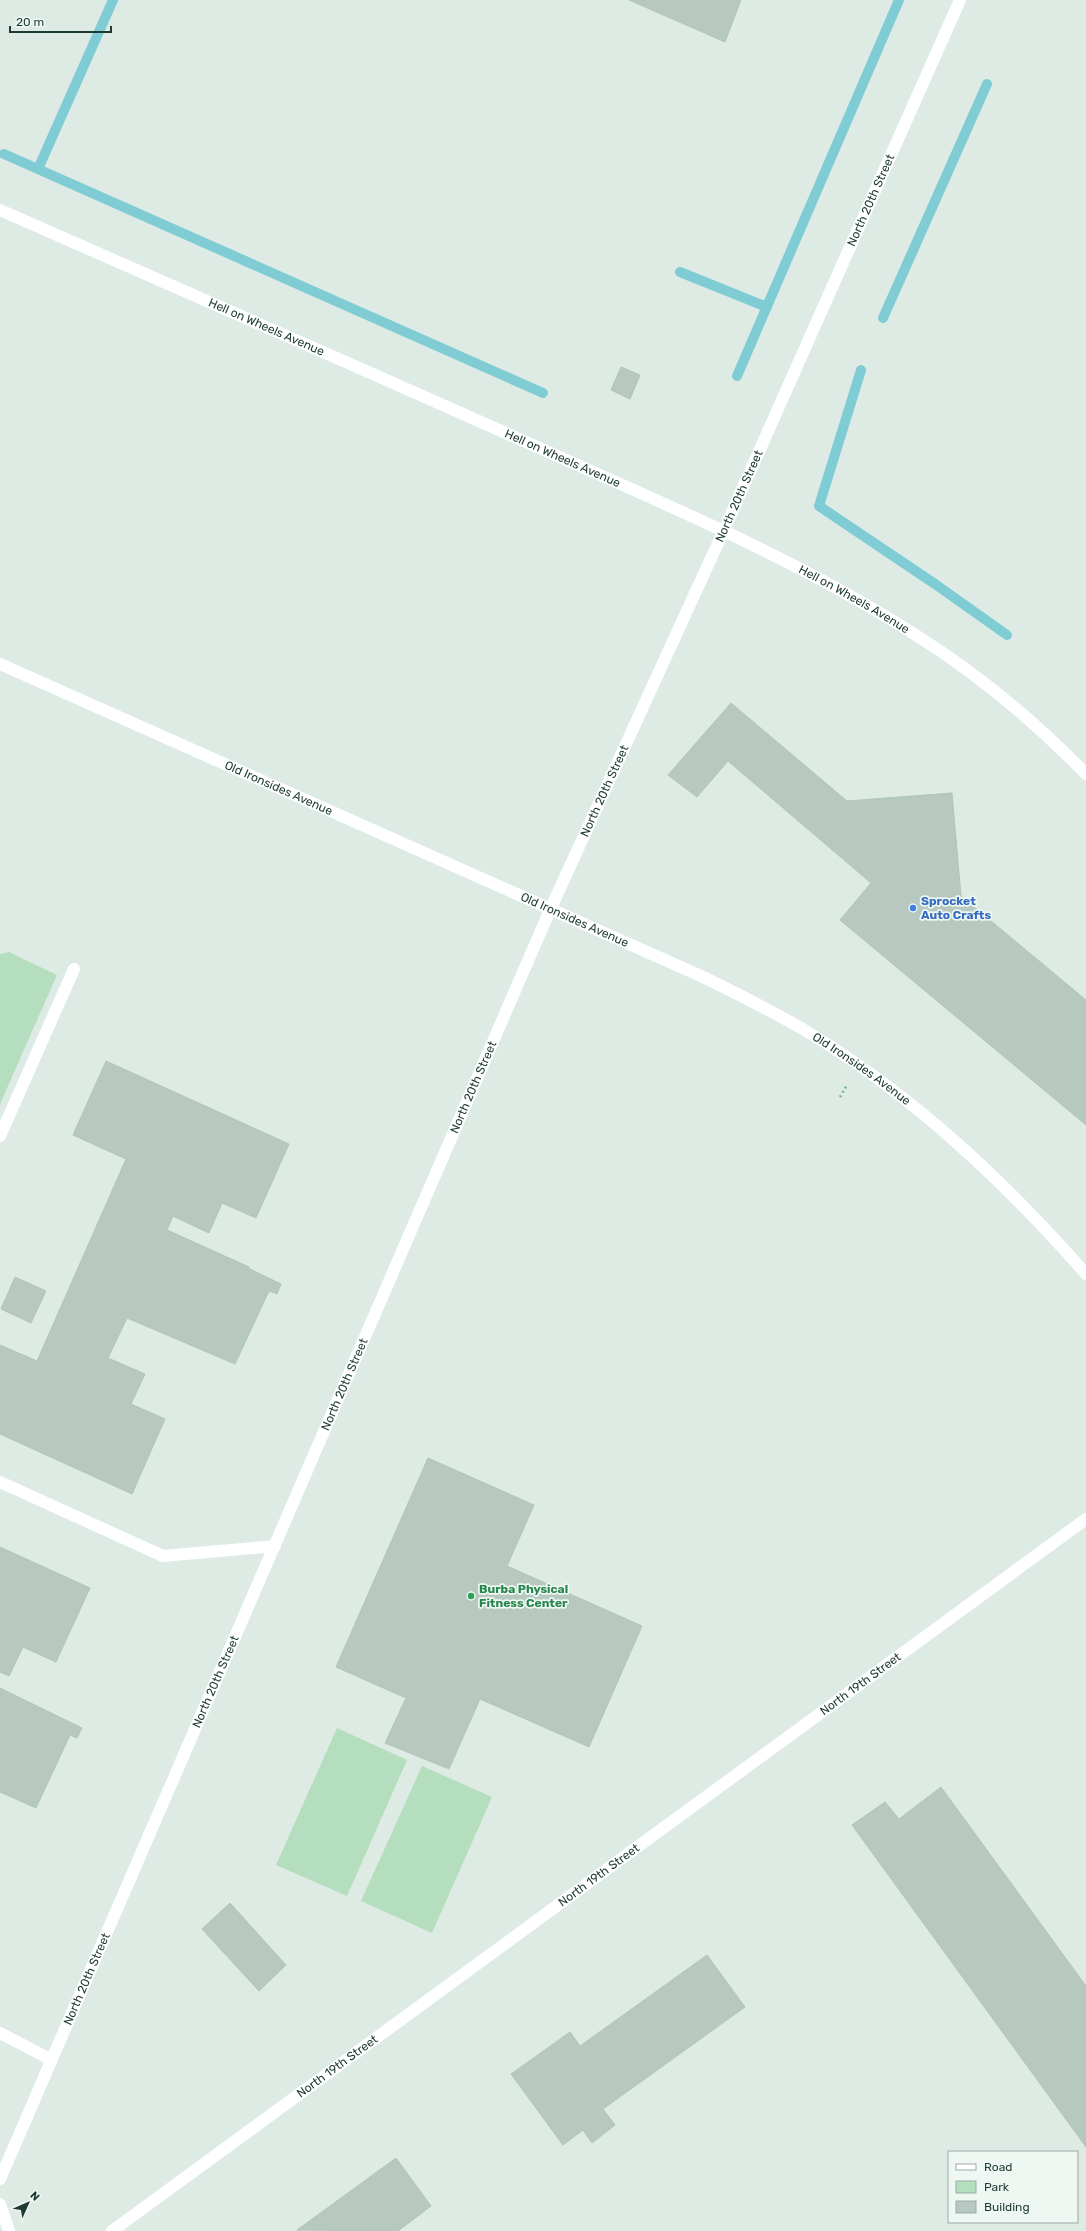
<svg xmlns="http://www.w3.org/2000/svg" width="1086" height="2231" viewBox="0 0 1086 2231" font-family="Rubik,sans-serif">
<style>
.green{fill:#b4debd}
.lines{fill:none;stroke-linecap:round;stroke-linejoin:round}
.stream{stroke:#80ccd5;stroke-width:10}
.building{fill:#b6c8c0;stroke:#b0c5bb}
.path{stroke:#7bb19d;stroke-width:2.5;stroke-dasharray:2 3;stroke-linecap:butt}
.pedestrian{stroke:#fff;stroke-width:12}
.minor{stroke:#fff;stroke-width:12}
.tertiary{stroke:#fff;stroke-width:12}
.shop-dot{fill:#3f7fe0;stroke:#eef7f2;stroke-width:1.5}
.leisure-dot{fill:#2e9e5b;stroke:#eef7f2;stroke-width:1.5}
.labels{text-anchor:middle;stroke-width:3.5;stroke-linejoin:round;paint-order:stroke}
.street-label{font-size:12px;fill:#1e3b32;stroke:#eef7f2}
.shop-label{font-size:12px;font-weight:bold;fill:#366cbe;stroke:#eef7f2;text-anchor:start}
.leisure-label{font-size:12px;font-weight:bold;fill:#27864d;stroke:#eef7f2;text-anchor:start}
</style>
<rect width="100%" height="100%" fill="#ddebe4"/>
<path class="green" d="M9,952L57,975L0,1104V954Z
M337,1728L407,1760L347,1896L276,1865Z
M422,1766L492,1797L432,1933L361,1901Z"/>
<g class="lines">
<path class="stream" d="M4,154L543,393
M38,169L113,0
M680,272L767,307
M883,318L987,84
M861,370L819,506L935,584L1007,635
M737,376L899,0"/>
</g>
<path class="building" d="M629,0H741L725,42Z
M621,367L640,375L630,399L611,390Z
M731,703L847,801L952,793L961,896L1086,1000V1125L840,920L871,883L728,761L697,797L668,775Z
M106,1061L289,1144L256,1218L222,1203L209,1233L173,1216L167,1230L249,1267L248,1268L281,1284L277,1294L269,1291L235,1364L127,1318L108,1358L145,1374L131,1404L165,1419L132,1494L0,1434V1345L37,1361L126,1159L73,1135Z
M15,1277L46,1291L31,1323L1,1309Z
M428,1458L534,1505L507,1566L642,1626L589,1747L480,1699L449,1769L385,1743L406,1698L336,1667Z
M0,1547L90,1588L56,1662L23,1647L9,1676L0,1672Z
M0,1688L82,1728L77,1738L70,1735L36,1808L0,1792Z
M941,1787L1086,1986V2147L852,1825L885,1802L899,1819Z
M230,1903L286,1965L259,1991L202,1929Z
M707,1955L745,2007L603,2109L615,2125L592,2143L583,2130L563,2145L511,2074L570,2032L580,2046Z
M396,2158L431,2206L398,2231L297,2230Z"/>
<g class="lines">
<path class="path" d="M840,1097L847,1085"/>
<path class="pedestrian" d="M0,1136L74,969
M0,1482L163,1556L275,1546
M0,2033L52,2060"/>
<g class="minor">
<path id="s1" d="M0,2179L550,910L724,530L960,0"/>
<path d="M0,2204L9,2231"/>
<path id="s2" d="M112,2231L1086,1519"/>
</g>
<g class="tertiary">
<path id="s3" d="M0,210C176,287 351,364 526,442C657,501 792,556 914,634C977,673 1034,721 1086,774"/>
<path id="s4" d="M0,664L701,976C738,994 775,1012 811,1034C916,1098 1005,1182 1086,1274"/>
</g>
</g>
<circle class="shop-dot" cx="913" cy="908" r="4"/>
<circle class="leisure-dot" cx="471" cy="1596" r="4"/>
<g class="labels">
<g class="street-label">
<text dy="4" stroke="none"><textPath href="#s1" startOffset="2162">North 20th Street</textPath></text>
<text dy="4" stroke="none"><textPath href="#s3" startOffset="291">Hell on Wheels Avenue</textPath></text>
<text dy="4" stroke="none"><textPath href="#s3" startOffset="615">Hell on Wheels Avenue</textPath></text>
<text dy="4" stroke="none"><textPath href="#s1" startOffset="1838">North 20th Street</textPath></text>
<text dy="4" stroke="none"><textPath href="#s3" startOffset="939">Hell on Wheels Avenue</textPath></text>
<text dy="4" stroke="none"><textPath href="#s4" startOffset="305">Old Ironsides Avenue</textPath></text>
<text dy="4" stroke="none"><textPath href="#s1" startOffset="1514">North 20th Street</textPath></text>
<text dy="4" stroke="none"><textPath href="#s4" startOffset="629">Old Ironsides Avenue</textPath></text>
<text dy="4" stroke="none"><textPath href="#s4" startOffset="953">Old Ironsides Avenue</textPath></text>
<text dy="4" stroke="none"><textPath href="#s1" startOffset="1190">North 20th Street</textPath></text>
<text dy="4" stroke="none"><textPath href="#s1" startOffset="866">North 20th Street</textPath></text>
<text dy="4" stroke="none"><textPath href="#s1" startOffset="542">North 20th Street</textPath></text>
<text dy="4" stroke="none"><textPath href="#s2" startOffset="927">North 19th Street</textPath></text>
<text dy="4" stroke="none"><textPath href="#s2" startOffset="603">North 19th Street</textPath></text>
<text dy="4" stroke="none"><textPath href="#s1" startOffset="218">North 20th Street</textPath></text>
<text dy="4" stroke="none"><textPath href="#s2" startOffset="279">North 19th Street</textPath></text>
</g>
<g class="shop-label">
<text x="921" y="905">Sprocket<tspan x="921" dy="14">Auto Crafts</tspan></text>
</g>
<g class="leisure-label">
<text x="479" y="1593">Burba Physical<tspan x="479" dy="14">Fitness Center</tspan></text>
</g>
</g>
<rect x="948" y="2151" width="130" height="72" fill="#eef7f2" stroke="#9baca5"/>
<rect x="956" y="2164" width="20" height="6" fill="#ffffff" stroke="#9baca5"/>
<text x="984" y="2171" font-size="12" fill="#1e3b32">Road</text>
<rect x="956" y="2181" width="20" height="12" fill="#b4debd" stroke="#9baca5"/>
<text x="984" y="2191" font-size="12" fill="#1e3b32">Park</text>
<rect x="956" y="2201" width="20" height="12" fill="#b6c8c0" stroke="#9baca5"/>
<text x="984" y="2211" font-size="12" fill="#1e3b32">Building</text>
<g transform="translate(28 2203) rotate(45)" stroke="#eef7f2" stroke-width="3" paint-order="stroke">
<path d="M0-3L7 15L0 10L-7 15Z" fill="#1e3b32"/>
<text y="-6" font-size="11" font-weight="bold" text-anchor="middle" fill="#1e3b32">N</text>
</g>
<path d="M10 26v6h101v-6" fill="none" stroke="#1e3b32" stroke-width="2"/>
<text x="16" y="26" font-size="12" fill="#1e3b32" stroke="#eef7f2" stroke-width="3" paint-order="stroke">20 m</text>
</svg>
